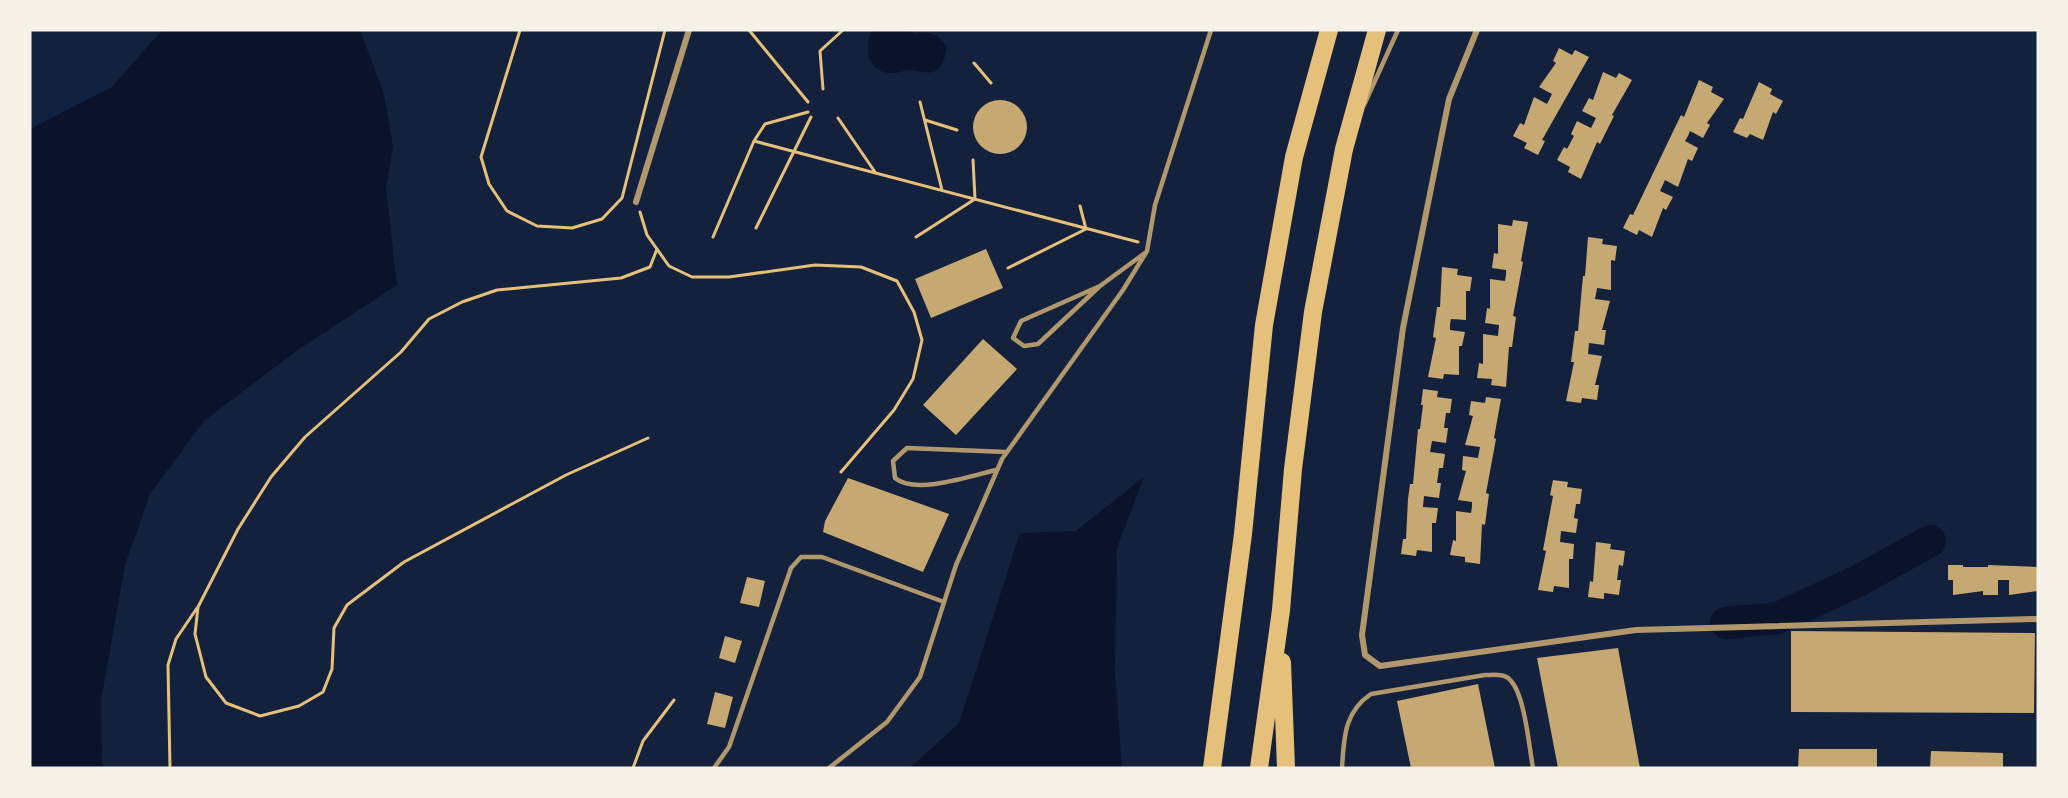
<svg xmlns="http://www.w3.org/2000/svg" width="2068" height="798" viewBox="0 0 2068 798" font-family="Manrope,sans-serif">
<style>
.water{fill:#0b132b}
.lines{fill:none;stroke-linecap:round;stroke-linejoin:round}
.river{stroke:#0b132b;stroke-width:32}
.building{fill:#c6a872}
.path{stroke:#e5c07b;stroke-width:3}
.service{stroke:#b1986c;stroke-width:4.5}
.minor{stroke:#b1986c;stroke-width:6}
.motorway{stroke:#e5c07b;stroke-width:18}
</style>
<rect width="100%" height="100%" fill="#14213d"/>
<path class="water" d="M162,30H360L384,94L393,146L386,188L397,285L299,349L204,421L150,494L125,565L101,701L102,768H30V129L112,87Z
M872,30H909L915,34C931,31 938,33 947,48C945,55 944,64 938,69C929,77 917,69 907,70C902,71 898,73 893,73C868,74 863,49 872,30Z
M1144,477L1117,548L1115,672L1122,768H910L959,723L1020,533L1076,531Z"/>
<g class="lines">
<path class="river" d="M1726,623L1778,618L1858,581L1930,541"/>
</g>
<path class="building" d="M1559,48L1572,55L1575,50L1589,57L1542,140L1545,141L1538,155L1524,148L1527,143L1513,136L1520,123L1524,125L1534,97L1547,104L1552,94L1539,87L1556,63L1553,61Z
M1603,72L1616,78L1619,73L1632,80L1612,115L1614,116L1600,144L1597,142L1581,179L1568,172L1570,167L1557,160L1564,147L1567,149L1574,136L1571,134L1577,121L1591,128L1596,118L1582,111L1589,98L1593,100Z
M1699,80L1713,87L1711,92L1724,99L1707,123L1710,125L1703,138L1690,131L1688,136L1685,141L1698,148L1692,161L1688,159L1678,187L1665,180L1660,191L1673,197L1666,210L1663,208L1652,237L1639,230L1637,235L1623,228L1630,214L1633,215L1681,115L1684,117Z
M1759,82L1772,89L1770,94L1783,101L1776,114L1773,112L1763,140L1750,134L1747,138L1733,132L1740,118L1743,119Z
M973 127a27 27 0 1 1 54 0a27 27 0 1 1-54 0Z
M1513,220L1528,222L1521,261L1523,262L1513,316L1516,317L1512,347H1509L1506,387L1491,385L1492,379L1477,378L1479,363L1483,364V334L1498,336L1499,325L1485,323L1487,308L1490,309V279L1505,281L1506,275V270L1492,268L1494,253L1498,254V224L1512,226Z
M1588,237L1603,239L1602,244L1617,246L1615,261L1611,260V290L1597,288L1596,294L1595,299L1610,301L1602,330H1606L1604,345L1589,343L1588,354L1602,356L1595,385H1599L1597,400L1582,398L1581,403L1566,401L1574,362H1571L1575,331H1578L1583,276H1585Z
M986,249L1003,288L931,318L915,279Z
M1442,267L1458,269L1457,275L1472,277L1470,291H1466V320L1451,319L1450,324V330L1465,332L1462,346H1459V375L1444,374L1443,379L1428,377L1436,338L1433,337L1437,307H1440Z
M983,339L1017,369L956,435L923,405Z
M1423,389L1438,391L1437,397L1452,399L1450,413H1446L1444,428H1448L1446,443L1432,441L1430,452L1445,454L1443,468H1439L1437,483H1441L1439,498L1424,496L1423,507L1438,508L1436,523H1432V552L1417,550L1416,556L1401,554L1403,539H1406L1408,499L1410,484H1413L1418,429H1420L1423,405H1421Z
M1486,397L1501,399L1494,438L1496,439L1486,493L1489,494L1485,525L1482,524L1480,564L1465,562V557L1450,555L1453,540L1456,541V511L1471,513L1472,507V502L1458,500L1466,471L1462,470L1463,456L1478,458L1480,447L1465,445L1473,416L1469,415L1471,401L1485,403Z
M848,478L949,514L923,572L823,532L825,521Z
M1553,480L1568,482L1567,487L1582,489L1580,504H1576L1574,518L1578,519L1576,533L1561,531L1560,542L1574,544L1573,559H1569V588L1554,586L1553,592L1538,590L1546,551L1543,550L1553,496L1550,495Z
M1596,542L1611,544L1610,549L1625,551L1623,566L1619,565L1617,580H1621L1619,595L1604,593V599L1588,597L1590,581L1593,582Z
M1948,565H1963V567H1988V565L2038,567V591L2009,595V580H1998V595H1983V591L1953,595V580H1948Z
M747,577L765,581L759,607L740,603Z
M1791,631L2035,633L2034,713L1791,712Z
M725,636L742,641L735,663L719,658Z
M1618,648L1640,768H1558L1537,658Z
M1478,684L1495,768H1411L1397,701Z
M715,692L733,697L725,728L707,724Z
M1799,749H1877V768H1798Z
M1931,751L2003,753V768H1930Z"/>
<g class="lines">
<path class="path" d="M520,30L481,157L489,184L507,211L537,226L572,228L602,219L622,198L665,30
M749,30L808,102
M974,63L991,83
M823,89L820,51L843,30
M920,102L942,190
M838,118L875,172
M925,120L957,130
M754,141L1138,242
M640,212L647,235L669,266L692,277H729L815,265L861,267L897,281L914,312L922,340L913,379L894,410L841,472
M756,228L811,117
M713,237L754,141L765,124L808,112
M916,237L975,199L973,160
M1008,268L1086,229L1080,206
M648,438L566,475L404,562L347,605L334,628L332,669L323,692L299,706L260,716L226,703L206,677L195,634L198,607L238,529L271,477L305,437L401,352L429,319L462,302L497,290L621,278L650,267L657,249
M170,768L168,665L176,639L197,608
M633,768L643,741L674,700"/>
<path class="service" d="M1364,105L1398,30
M1100,286L1038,344L1024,346L1013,338L1021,321L1100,286L1145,253
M996,470C971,476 915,495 895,478L893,461L907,448L1006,452
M714,768L729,747L791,568L801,557H822L944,602
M829,768L887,722L920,677L956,565L1002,459L1123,290L1147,251L1155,205L1211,30
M1342,768C1344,738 1344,712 1371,694L1485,675C1494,675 1505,673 1511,681C1525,696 1529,747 1533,768"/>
<path class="minor" d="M1477,30L1449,99L1403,328L1362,635L1365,655L1380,666L1636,630L2038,619
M636,202L689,30"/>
<path class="motorway" d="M1282,662L1286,768
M1212,768L1243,534L1264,325L1294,157L1329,30
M1259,768L1281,610L1293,469L1313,312L1344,149L1377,30"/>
</g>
<rect width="2068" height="798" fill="none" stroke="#f6f1e7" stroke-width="63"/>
</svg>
